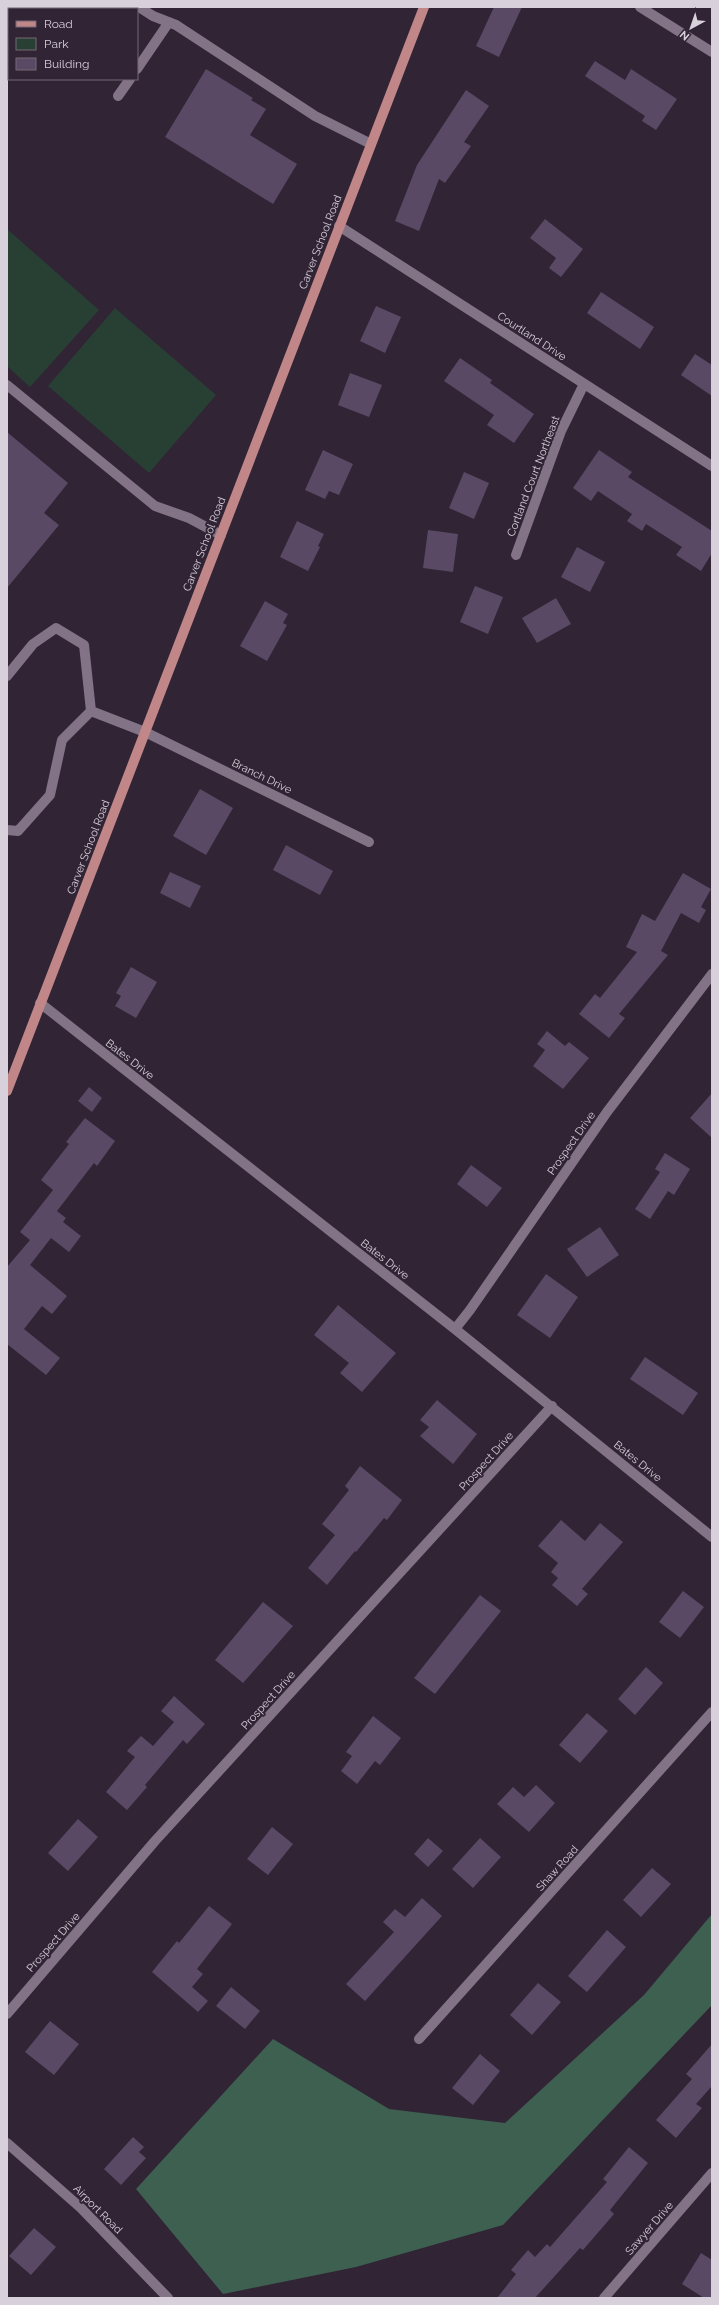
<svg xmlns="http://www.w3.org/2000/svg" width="719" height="2305" viewBox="0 0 719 2305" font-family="Raleway,sans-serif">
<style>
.green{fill:#283f34}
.forest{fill:#3d6050}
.building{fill:#594965}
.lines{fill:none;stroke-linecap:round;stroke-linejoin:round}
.minor{stroke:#827387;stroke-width:10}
.major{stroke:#c18688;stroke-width:10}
.labels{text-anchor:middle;stroke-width:4;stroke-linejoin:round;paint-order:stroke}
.street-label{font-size:11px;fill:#d8d0db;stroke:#312435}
</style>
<rect width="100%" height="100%" fill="#312435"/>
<path class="green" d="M7,229L99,310L30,387L7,366Z
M115,308L216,395L149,473L48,386Z"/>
<path class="forest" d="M712,1914V2005L503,2225L356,2267L223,2294L136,2189L273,2039L389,2109L505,2123L644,1995Z"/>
<path class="building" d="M494,7H522L499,57L476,46Z
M595,61L625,80L631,69L677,99L656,130L642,121L645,116L585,76Z
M206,69L253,98L251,100L266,109L250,135L297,164L273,204L165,137Z
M466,90L489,106L464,142L471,146L445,183L439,179L419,231L395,221L417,165Z
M545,219L583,249L561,277L549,268L556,258L530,238Z
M601,292L654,327L640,349L587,313Z
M376,306L401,317L385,353L360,341Z
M695,354L712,365V396L681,375Z
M460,358L492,380L490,383L534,414L514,443L487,425L494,415L444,381Z
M350,373L382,385L369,417L338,405Z
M7,432L68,483L44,513L59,525L7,588Z
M323,450L353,464L339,495L329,491L325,499L305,490Z
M599,450L632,472L628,477L712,531V553L701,571L676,555L682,547L646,524L642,531L627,521L632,514L598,491L591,501L573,488Z
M464,472L489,483L474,519L449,508Z
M297,521L324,534L318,546L320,547L308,571L280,557Z
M428,530L458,534L453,572L423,568Z
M577,547L605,562L590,592L561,577Z
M475,586L503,597L488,634L460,622Z
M556,598L571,624L537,643L522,618Z
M265,601L288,614L283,623L287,625L267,661L240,646Z
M200,789L233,808L206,855L173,836Z
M286,845L333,871L320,895L273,870Z
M170,872L201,886L190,908L160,893Z
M683,873L711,889L701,907L706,910L699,923L681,913L661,951L668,955L619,1014L625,1018L609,1038L579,1014L595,994L600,998L637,952L626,947L642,914L655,921Z
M131,967L157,982L136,1018L115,1006L121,996L116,993Z
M547,1031L565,1046L569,1042L589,1058L563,1089L533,1066L545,1050L537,1044Z
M89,1087L102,1098L92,1112L78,1101Z
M712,1093V1138L690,1118Z
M85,1118L115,1141L97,1166L94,1163L57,1211L66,1218L63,1222L81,1236L69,1252L51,1238L30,1265L67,1296L52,1314L42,1306L24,1329L60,1358L46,1375L7,1344V1267L30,1240L20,1232L53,1190L41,1180L69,1144L66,1142Z
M665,1153L690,1169L674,1195L668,1191L650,1219L635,1209L660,1172L655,1169Z
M471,1165L502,1188L487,1207L457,1184Z
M600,1227L619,1255L587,1277L567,1249Z
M546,1274L578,1297L550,1338L517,1315Z
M338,1305L396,1353L362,1392L340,1373L349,1363L314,1335Z
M645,1357L698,1393L683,1415L630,1379Z
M437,1400L477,1434L453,1464L420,1436L429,1427L420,1420Z
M360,1466L402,1500L387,1520L384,1518L356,1552L355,1551L327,1585L308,1568L335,1535L322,1524L349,1490L345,1486Z
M561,1520L585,1541L600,1523L623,1542L582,1589L588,1594L577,1606L552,1585L558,1578L551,1572L558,1563L538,1546Z
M683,1591L704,1607L680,1638L659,1622Z
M480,1595L501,1611L435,1694L414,1678Z
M263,1602L293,1626L243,1683L215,1660Z
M646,1667L663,1683L635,1715L618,1699Z
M174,1696L205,1724L187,1744L183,1740L145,1785L147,1787L127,1810L106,1792L135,1757L127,1751L141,1736L153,1746L174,1722L161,1711Z
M587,1713L608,1731L580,1763L559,1745Z
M373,1716L401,1738L380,1765L375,1761L357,1784L341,1771L352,1756L346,1752Z
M536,1785L555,1803L529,1832L497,1804L513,1787L524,1797Z
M78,1819L98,1837L68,1871L48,1853Z
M272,1827L293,1844L268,1875L247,1859Z
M428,1838L443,1851L428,1867L414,1854Z
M480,1838L501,1857L473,1888L452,1869Z
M652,1868L671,1884L641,1917L623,1900Z
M422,1898L442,1916L365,2001L346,1984L394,1932L383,1922L395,1909L405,1917Z
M209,1906L232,1924L197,1969L203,1974L192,1987L208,2001L198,2012L152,1972L177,1941L179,1943Z
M607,1930L626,1947L587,1992L568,1976Z
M538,1983L561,2002L532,2035L510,2015Z
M231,1987L260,2011L245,2029L216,2006Z
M50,2021L79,2044L54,2075L25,2052Z
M712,2044V2086L696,2104L702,2108L676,2138L656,2120L692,2079L686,2074Z
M480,2054L500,2071L473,2105L452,2088Z
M133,2137L144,2147L139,2152L146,2158L121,2185L104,2169Z
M629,2147L648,2163L610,2210L614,2214L583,2250L580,2248L535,2298H497L516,2274L511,2270L528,2250L535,2257L547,2244L550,2247L607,2182L603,2179Z
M34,2228L56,2247L31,2275L9,2256Z
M701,2253L712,2260V2298H704L682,2284Z"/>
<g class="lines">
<path class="minor" d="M139,7L153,16L176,25L315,116L371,144
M640,7L712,52
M137,69L169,22
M118,96L130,79
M339,226L712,466
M7,385L155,506L189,518L221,535
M516,555L561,431L584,384
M7,676L33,644L56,628L84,645L91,711
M91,711L145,732L369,842
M7,830L18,831L50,795L62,740L91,711
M40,1003L455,1329L712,1537
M455,1329L470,1310L607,1112L712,974
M7,2014L155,1841L552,1406
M419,2039L712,1712
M7,2143L81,2208L168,2298
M604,2298L712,2173"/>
<path class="major" d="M7,1091L424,7"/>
</g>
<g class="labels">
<g class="street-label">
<text transform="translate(320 242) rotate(-69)" y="4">Carver School Road</text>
<text transform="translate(532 336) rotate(33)" y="4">Courtland Drive</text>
<text transform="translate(533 476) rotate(-69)" y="4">Cortland Court Northeast</text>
<text transform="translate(204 544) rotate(-69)" y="4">Carver School Road</text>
<text transform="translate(262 776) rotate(26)" y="4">Branch Drive</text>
<text transform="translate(88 847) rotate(-69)" y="4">Carver School Road</text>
<text transform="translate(130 1059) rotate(38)" y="4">Bates Drive</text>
<text transform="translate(571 1143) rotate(-55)" y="4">Prospect Drive</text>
<text transform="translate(385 1259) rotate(38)" y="4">Bates Drive</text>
<text transform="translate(486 1461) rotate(-48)" y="4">Prospect Drive</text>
<text transform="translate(638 1461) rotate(39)" y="4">Bates Drive</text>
<text transform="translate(268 1700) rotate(-48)" y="4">Prospect Drive</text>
<text transform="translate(557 1868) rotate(-48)" y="4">Shaw Road</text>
<text transform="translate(53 1942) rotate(-49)" y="4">Prospect Drive</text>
<text transform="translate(98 2209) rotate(45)" y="4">Airport Road</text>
<text transform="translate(649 2228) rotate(-49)" y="4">Sawyer Drive</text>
</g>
</g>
<rect width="719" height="2305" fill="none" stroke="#d8d0db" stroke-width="16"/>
<rect x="8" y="8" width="130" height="72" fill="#312435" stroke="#746977"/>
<rect x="16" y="21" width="20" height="6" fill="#c18688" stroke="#746977"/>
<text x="44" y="28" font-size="12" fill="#d8d0db">Road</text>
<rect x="16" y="38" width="20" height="12" fill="#283f34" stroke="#746977"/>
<text x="44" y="48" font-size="12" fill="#d8d0db">Park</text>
<rect x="16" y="58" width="20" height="12" fill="#594965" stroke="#746977"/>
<text x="44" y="68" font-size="12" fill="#d8d0db">Building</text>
<g transform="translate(691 28) rotate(220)" stroke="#312435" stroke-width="3" paint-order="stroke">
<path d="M0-3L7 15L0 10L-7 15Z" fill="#d8d0db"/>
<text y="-6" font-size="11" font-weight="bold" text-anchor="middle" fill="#d8d0db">N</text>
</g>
</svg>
